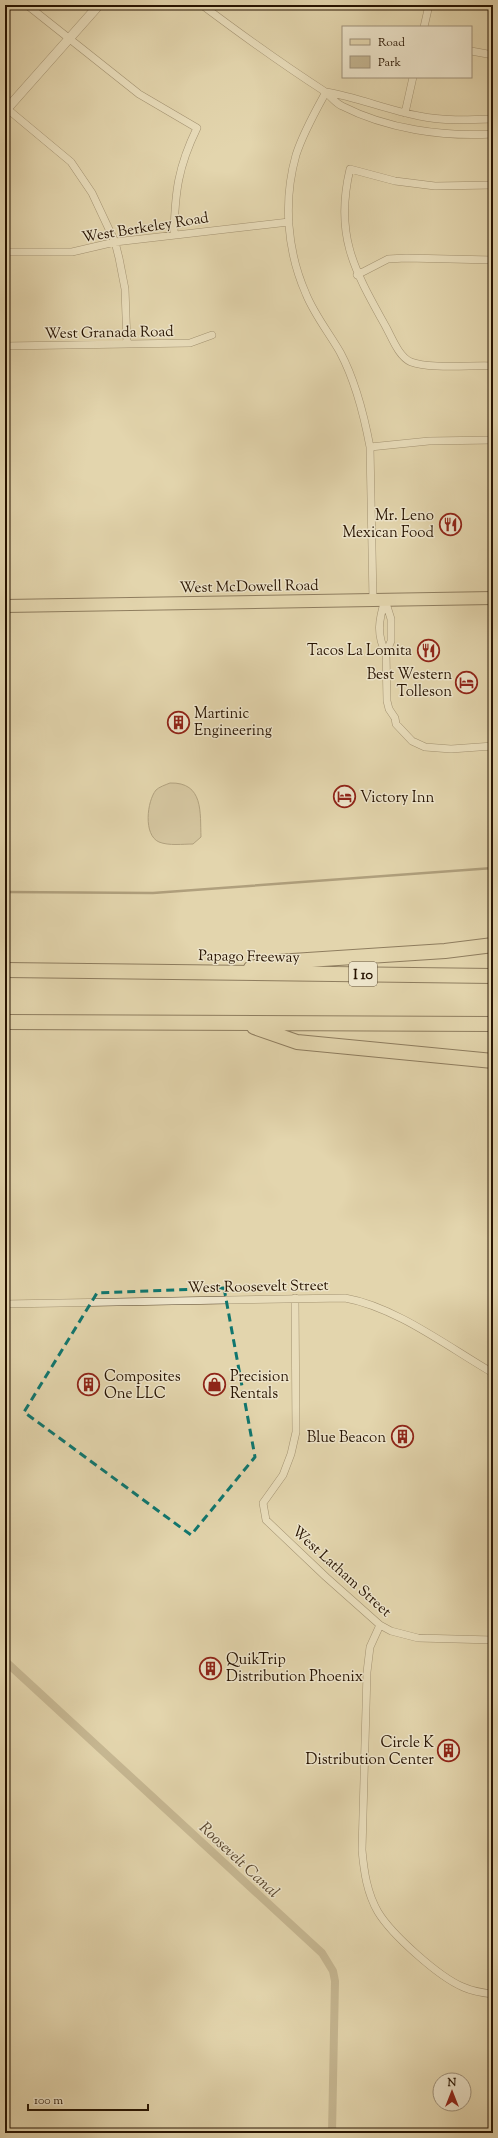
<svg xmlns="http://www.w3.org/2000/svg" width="498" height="2138" viewBox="0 0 498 2138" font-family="'Sorts Mill Goudy',serif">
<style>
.green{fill:#c3b490;stroke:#756448}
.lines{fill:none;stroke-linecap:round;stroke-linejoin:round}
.stream{stroke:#716044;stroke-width:2.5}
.canal{stroke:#a39372;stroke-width:8}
.minor-casing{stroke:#56442b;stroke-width:8}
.tertiary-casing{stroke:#56442b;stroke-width:10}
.primary-casing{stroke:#271300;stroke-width:14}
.motorway-casing{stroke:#271300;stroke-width:16}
.minor{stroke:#ede4ca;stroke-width:7}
.tertiary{stroke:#ede4ca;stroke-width:9}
.primary{stroke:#e3d5ad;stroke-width:12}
.motorway{stroke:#e3d5ad;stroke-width:14}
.marked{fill:none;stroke:#0f766e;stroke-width:3;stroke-dasharray:8 5;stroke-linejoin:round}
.labels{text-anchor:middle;stroke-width:3;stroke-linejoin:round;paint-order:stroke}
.shield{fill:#ede4ca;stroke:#62523d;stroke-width:1}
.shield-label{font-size:14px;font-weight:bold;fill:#271300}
.street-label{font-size:15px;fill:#271300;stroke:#ede4ca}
.poi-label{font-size:15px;fill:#271300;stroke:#ede4ca;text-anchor:end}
.water-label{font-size:16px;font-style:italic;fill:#59462e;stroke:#ede4ca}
</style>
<rect width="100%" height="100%" fill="#e3d5ad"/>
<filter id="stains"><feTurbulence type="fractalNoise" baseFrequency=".005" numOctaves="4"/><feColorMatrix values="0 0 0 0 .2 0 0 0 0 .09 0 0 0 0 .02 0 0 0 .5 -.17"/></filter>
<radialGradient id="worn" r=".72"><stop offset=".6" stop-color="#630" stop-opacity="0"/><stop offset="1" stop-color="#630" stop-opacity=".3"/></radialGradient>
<path class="green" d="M170,783C204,782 200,813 201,837L193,844C183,844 169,846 159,842C143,835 147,801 156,790C159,787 165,785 170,783Z"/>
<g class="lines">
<path class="stream" d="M5,892L153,893L493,868"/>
<path class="canal" d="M5,1661L322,1953L333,1971L335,1981L332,2133"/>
<defs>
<path id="minor" d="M27,5L139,94L197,128C178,167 175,192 174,234
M202,5C242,35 282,64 324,91C330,95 335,103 342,106C387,129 443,137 493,134
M424,27L429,5
M471,51L493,55
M326,92C315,112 303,133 296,155C283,201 287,251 306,294C314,314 329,333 340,352C355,380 364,415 370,447L373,600
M326,92C357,97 387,110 419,116C443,121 468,120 493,119
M5,107L71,162L92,193L115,242L119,258L125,289L127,344
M405,113L413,77
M493,185L435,186L395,181L350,169C334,236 355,271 386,327C392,338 399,357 411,362C429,369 472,365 493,366
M5,252H72L115,242L289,222
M357,275L388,259L406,258L493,260
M5,346L190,343L212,335
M370,447L429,441L493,440
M385,600L391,619V641L386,653L387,701L389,709L395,718L396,724L412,741L425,747L451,749L493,746
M385,600C379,619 376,635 386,653
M295,1298L296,1432L291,1454L283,1475L263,1503L266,1520L326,1577L380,1625L391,1631L418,1638L493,1640
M5,1304L345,1298C396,1307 448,1347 493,1373
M380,1625L370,1647L367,1672L362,1850C364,1872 367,1893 378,1912C392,1935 439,1977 463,1987C472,1991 483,1993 493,1994"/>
<path id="tertiary" d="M5,111L99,5"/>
<path id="primary" d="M5,606L493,598"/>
<path id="motorway" d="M251,968L277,962L445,951L493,945
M5,970L493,976
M5,1022L493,1024
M254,1027L297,1042L493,1061"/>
</defs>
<use href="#minor" class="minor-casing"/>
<use href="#tertiary" class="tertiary-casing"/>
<use href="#primary" class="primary-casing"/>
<use href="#motorway" class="motorway-casing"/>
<use href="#minor" class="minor"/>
<use href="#tertiary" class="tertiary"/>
<use href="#primary" class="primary"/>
<use href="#motorway" class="motorway"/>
</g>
<path d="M0 0H498V2138H0ZM224,1288L255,1457L191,1535L24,1412L97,1293Z" fill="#e3d5ad" fill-opacity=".55" fill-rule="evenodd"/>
<path class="marked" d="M224,1288L255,1457L191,1535L24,1412L97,1293Z"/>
<defs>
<symbol id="restaurant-ring" viewBox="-11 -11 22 22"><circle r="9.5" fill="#ede4ca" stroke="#8f2418" stroke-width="1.5"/><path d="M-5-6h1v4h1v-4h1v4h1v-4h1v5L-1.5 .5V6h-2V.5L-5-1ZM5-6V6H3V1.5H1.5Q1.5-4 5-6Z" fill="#8f2418"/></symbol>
<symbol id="hotel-ring" viewBox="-11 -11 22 22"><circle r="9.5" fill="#ede4ca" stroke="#8f2418" stroke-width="1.5"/><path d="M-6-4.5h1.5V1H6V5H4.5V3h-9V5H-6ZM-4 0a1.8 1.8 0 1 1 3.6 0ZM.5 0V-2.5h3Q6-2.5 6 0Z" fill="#8f2418"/></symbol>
<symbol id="building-ring" viewBox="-11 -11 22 22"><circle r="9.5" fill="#ede4ca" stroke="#8f2418" stroke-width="1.5"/><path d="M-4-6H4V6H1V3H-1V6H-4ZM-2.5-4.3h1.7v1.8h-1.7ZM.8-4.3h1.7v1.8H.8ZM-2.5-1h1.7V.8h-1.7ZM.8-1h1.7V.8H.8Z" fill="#8f2418"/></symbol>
<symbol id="shop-ring" viewBox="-11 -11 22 22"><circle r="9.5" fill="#ede4ca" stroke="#8f2418" stroke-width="1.5"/><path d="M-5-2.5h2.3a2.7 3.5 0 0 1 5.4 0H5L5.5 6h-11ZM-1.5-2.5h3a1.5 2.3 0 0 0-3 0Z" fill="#8f2418"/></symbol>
</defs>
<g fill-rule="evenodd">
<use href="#restaurant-ring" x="438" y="512" width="25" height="25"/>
<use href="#restaurant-ring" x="416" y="638" width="25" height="25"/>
<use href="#hotel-ring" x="454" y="670" width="25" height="25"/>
<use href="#building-ring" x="166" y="710" width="25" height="25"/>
<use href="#hotel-ring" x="332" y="784" width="25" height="25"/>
<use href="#building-ring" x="76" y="1372" width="25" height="25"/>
<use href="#shop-ring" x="202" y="1372" width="25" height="25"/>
<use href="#building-ring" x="390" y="1424" width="25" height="25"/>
<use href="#building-ring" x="198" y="1656" width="25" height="25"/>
<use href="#building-ring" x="436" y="1738" width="25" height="25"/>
</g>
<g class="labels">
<rect class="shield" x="349" y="962" width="28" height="24" rx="3"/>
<g class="shield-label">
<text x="363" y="979">I 10</text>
</g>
<g class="street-label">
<text transform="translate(145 227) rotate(-9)" y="5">West Berkeley Road</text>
<text transform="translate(109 332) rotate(-1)" y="5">West Granada Road</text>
<text transform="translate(249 586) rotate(-1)" y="5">West McDowell Road</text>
<text transform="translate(249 956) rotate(1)" y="5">Papago Freeway</text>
<text transform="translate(258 1286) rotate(-1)" y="5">West Roosevelt Street</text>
<text transform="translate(342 1571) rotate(42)" y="5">West Latham Street</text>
</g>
<g class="poi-label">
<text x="434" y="520">Mr. Leno<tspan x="434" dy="17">Mexican Food</tspan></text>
<text x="412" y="655">Tacos La Lomita</text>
<text x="452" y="679">Best Western<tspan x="452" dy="17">Tolleson</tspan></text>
<text x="194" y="718" text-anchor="start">Martinic<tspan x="194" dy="17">Engineering</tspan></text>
<text x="360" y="802" text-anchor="start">Victory Inn</text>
<text x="104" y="1381" text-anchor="start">Composites<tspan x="104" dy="17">One LLC</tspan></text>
<text x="230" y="1381" text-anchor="start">Precision<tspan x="230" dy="17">Rentals</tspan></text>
<text x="386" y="1442">Blue Beacon</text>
<text x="226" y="1664" text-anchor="start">QuikTrip<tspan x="226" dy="17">Distribution Phoenix</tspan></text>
<text x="434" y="1747">Circle K<tspan x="434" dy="17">Distribution Center</tspan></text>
</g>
<g class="water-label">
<text transform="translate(240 1859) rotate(43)" y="6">Roosevelt Canal</text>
</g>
</g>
<rect width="498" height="2138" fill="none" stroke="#e3d5ad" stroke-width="20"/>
<rect x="6" y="6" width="486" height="2126" fill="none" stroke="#271300" stroke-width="2"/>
<rect x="10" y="10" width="478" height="2118" fill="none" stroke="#271300"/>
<rect x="342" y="26" width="130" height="52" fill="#ede4ca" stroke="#9e9079"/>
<rect x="350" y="39" width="20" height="6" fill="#e3d5ad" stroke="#9e9079"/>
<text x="378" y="46" font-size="12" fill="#271300">Road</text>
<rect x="350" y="56" width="20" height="12" fill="#c3b490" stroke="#9e9079"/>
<text x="378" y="66" font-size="12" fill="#271300">Park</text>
<g transform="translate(452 2092)"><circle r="19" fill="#ede4ca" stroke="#9e9079"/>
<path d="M0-3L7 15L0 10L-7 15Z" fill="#8f2418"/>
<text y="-6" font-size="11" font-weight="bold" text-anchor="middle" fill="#271300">N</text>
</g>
<path d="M28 2104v6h120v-6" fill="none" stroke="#271300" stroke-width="2"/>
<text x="34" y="2104" font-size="12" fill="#271300" stroke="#ede4ca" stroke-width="3" paint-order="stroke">100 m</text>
<rect width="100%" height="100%" filter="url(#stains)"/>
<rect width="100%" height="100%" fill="url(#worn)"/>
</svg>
